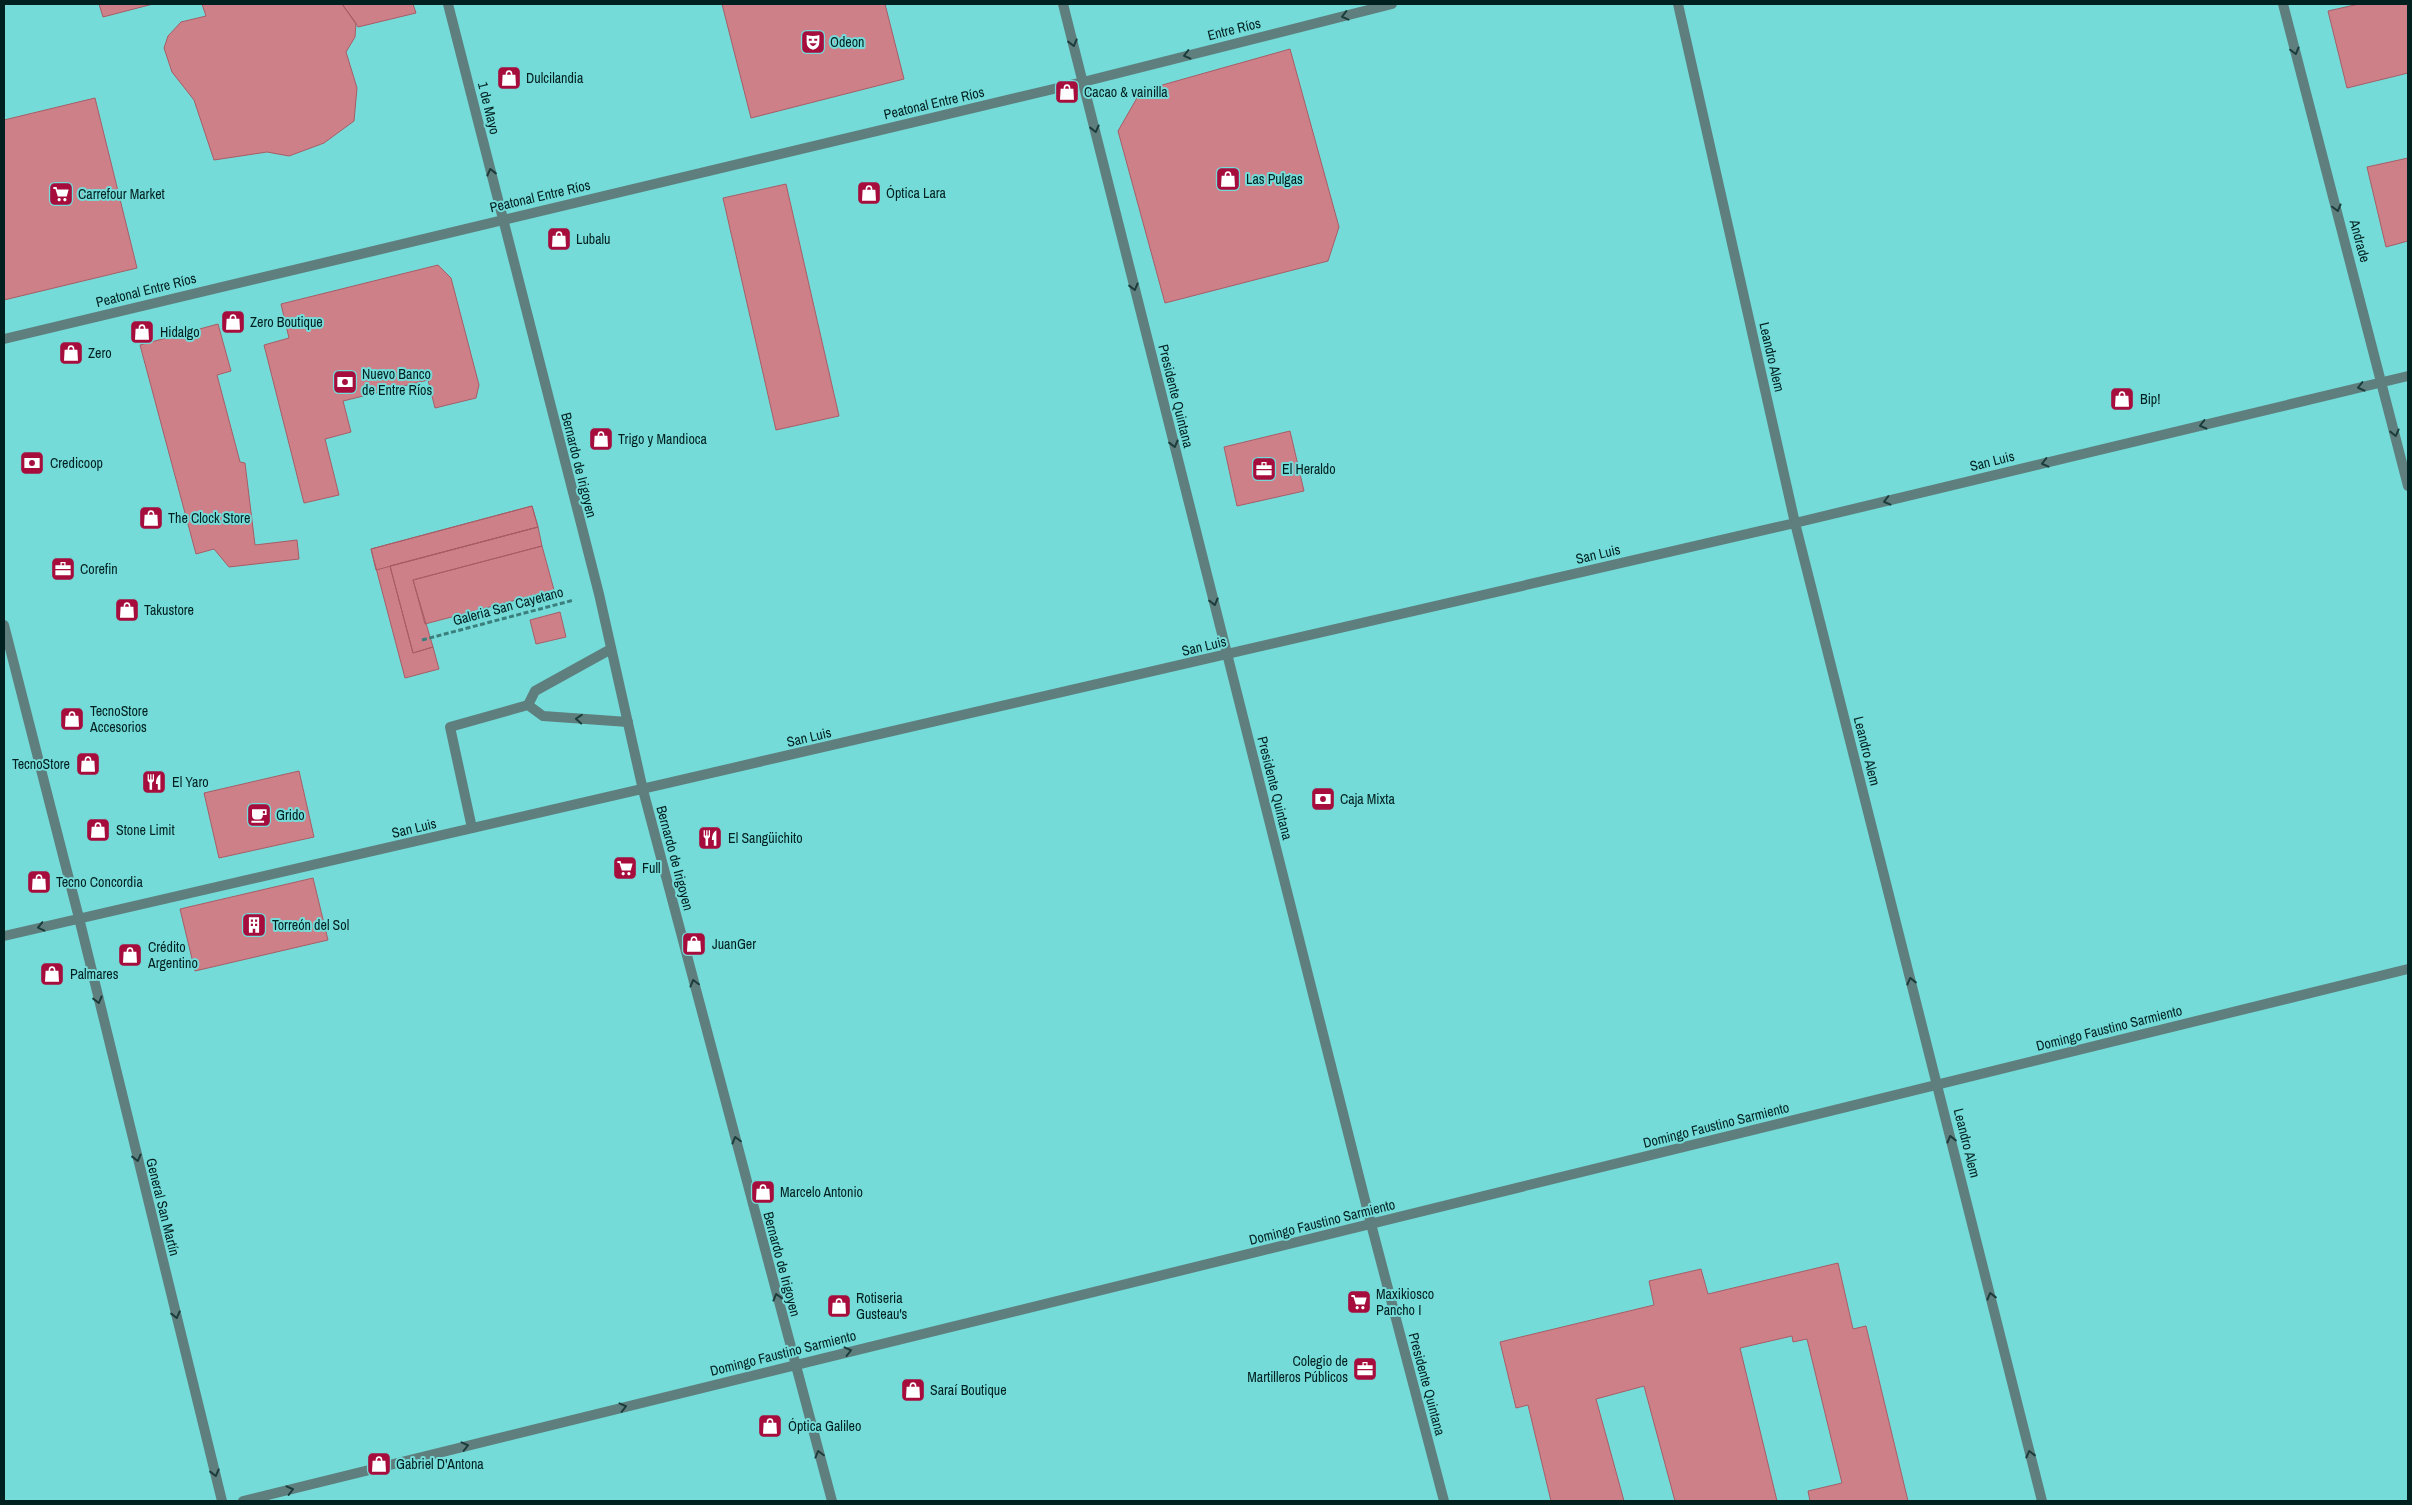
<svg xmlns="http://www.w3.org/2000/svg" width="2412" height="1505" viewBox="0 0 2412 1505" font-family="'Archivo Narrow',sans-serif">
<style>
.building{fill:#ce8089;stroke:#a75d66}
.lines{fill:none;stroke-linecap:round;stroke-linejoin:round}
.path{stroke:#3b7f7d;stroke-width:3;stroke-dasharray:5 2.5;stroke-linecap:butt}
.lane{stroke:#5e7f7e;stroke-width:10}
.street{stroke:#5e7f7e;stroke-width:10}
.oneway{stroke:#1c3d3c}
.labels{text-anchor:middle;stroke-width:4;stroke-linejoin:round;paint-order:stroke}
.street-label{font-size:14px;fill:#002120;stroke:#74dbd8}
.poi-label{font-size:14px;fill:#002120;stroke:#74dbd8;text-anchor:start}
</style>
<rect width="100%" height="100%" fill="#74dbd8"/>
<path class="building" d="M99,4H153L103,17Z
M202,4H342L356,23L355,37L346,52L357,88L354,121L324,143L289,156L267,152L214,160L194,100L172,72L164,48L168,36L181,22L206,16Z
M342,4H413L416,13L358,27Z
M722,4H885L904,79L751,118Z
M2359,4H2408V73L2347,88L2328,11Z
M1290,49L1339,227L1328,261L1165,303L1118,131L1141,91Z
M95,98L137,268L4,300V120Z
M2408,158V241L2386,247L2367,167Z
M786,184L839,416L776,430L723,198Z
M438,265L451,278L479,385L476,398L435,408L428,380L343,401L351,432L325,439L339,495L304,503L264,345L289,338L281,304Z
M218,324L231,371L217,375L240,462L245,463L255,545L297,540L299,559L229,567L214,549L196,554L140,345Z
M1290,431L1304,491L1237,506L1224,447Z
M532,506L538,527L376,570L371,549Z
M532,506L538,527L390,566L413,653L433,647L439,669L405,678L371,549Z
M538,527L542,546L413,580L433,647L413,653L390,566Z
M542,546L554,590L425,624L413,580Z
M560,612L566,637L536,644L530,620Z
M299,771L314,837L219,858L204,793Z
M313,878L328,940L195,971L180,909Z
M1838,1263L1853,1329L1866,1326L1908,1501H1810L1808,1491L1842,1483L1807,1339L1793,1342L1792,1336L1740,1348L1777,1501H1675L1644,1386L1596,1399L1624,1501H1551L1528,1405L1516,1408L1500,1342L1654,1305L1649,1281L1701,1269L1708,1294Z"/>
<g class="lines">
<path class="path" d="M422,640L574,600"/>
<path class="lane" d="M611,649L535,691L528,705L543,716L628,722
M472,828L450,727L528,705"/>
<path class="street" d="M448,4L599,594L643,790L832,1501
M1063,4L1371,1224L1444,1501
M1678,4L1795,523L2042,1501
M2283,4L2408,486
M4,339L1083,82L1392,4
M4,625L79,918L222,1501
M4,936L1795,523L2408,376
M243,1501L2408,969"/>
</g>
<defs><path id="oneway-chevron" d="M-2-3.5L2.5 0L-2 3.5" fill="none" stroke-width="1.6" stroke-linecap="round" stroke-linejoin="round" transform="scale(1.25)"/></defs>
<g class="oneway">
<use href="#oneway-chevron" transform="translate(1345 16) rotate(166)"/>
<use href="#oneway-chevron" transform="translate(1073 43) rotate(76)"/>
<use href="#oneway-chevron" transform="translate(2295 51) rotate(75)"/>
<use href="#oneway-chevron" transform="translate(1187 55) rotate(166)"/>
<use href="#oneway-chevron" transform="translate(1095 129) rotate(76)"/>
<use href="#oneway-chevron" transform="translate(491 172) rotate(-104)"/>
<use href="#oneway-chevron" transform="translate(2337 208) rotate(75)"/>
<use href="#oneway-chevron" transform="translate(1134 287) rotate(76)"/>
<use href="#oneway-chevron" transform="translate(2361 387) rotate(166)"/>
<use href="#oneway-chevron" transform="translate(2203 425) rotate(166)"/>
<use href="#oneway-chevron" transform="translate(2395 433) rotate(76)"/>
<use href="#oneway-chevron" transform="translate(1174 444) rotate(76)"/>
<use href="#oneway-chevron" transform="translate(2045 463) rotate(166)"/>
<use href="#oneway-chevron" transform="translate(1887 501) rotate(166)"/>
<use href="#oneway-chevron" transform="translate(1214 602) rotate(76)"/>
<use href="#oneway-chevron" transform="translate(579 719) rotate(-176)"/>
<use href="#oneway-chevron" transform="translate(41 927) rotate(167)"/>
<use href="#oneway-chevron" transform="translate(1911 981) rotate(-104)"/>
<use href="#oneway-chevron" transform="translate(694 983) rotate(-105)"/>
<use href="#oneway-chevron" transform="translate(98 1000) rotate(76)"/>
<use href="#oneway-chevron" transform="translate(1951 1139) rotate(-104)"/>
<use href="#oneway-chevron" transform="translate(736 1140) rotate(-105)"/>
<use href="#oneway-chevron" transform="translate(137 1158) rotate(76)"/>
<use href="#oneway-chevron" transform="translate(1991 1296) rotate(-104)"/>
<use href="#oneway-chevron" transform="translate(777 1297) rotate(-105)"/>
<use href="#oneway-chevron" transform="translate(176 1315) rotate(76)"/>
<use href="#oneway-chevron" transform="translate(848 1351) rotate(-14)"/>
<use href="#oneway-chevron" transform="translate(623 1407) rotate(-14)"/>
<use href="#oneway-chevron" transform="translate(465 1446) rotate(-14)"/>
<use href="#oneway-chevron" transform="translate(819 1454) rotate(-105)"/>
<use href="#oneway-chevron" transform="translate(2030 1454) rotate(-104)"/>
<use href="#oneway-chevron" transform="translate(215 1473) rotate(76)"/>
<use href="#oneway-chevron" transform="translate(290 1490) rotate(-14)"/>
</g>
<defs>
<symbol id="theatre-square" viewBox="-11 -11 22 22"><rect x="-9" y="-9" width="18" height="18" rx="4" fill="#a60d3d" stroke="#74dbd8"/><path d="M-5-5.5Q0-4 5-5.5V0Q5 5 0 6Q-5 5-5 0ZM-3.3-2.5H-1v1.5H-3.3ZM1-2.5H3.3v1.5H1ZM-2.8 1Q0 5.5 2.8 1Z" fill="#fff"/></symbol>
<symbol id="shop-square" viewBox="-11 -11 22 22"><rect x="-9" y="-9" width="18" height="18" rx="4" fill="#a60d3d" stroke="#74dbd8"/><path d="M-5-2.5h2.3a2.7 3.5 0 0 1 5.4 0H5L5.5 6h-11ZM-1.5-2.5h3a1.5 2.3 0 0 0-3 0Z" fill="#fff"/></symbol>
<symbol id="supermarket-square" viewBox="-11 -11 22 22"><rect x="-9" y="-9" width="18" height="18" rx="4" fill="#a60d3d" stroke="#74dbd8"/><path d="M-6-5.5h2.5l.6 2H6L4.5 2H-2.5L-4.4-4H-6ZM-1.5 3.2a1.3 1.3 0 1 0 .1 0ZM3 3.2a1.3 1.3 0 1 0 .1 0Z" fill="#fff"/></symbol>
<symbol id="bank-square" viewBox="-11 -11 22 22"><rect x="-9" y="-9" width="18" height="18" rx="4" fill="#a60d3d" stroke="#74dbd8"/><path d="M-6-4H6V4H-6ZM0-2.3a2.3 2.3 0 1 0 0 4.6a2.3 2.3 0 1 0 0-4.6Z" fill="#fff"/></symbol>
<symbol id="office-square" viewBox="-11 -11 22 22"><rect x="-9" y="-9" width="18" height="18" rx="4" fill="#a60d3d" stroke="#74dbd8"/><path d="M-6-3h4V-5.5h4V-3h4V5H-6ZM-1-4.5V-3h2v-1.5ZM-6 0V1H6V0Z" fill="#fff"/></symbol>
<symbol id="restaurant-square" viewBox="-11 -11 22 22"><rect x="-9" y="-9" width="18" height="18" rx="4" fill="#a60d3d" stroke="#74dbd8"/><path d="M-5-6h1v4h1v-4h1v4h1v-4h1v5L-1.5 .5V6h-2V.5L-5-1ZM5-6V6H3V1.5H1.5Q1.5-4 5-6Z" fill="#fff"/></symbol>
<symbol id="cafe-square" viewBox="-11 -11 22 22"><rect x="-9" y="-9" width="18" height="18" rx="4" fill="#a60d3d" stroke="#74dbd8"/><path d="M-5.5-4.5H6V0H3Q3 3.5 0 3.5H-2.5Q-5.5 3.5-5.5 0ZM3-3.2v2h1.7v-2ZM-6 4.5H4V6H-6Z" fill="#fff"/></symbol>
<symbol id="building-square" viewBox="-11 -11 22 22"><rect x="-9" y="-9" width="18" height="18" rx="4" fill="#a60d3d" stroke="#74dbd8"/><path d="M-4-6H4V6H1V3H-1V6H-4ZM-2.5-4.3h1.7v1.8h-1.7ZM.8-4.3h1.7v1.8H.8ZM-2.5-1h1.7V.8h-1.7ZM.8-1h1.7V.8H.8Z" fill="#fff"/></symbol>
</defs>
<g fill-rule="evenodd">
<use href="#theatre-square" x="799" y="28" width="28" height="28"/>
<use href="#shop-square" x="495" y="64" width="28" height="28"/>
<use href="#shop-square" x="1053" y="78" width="28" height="28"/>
<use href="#shop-square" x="1214" y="165" width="28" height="28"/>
<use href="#shop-square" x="855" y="179" width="28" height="28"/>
<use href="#supermarket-square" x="47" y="180" width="28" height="28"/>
<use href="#shop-square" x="545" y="225" width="28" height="28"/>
<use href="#shop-square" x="219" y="308" width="28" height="28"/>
<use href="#shop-square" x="128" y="318" width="28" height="28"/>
<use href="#shop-square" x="57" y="339" width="28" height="28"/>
<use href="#bank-square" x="331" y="368" width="28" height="28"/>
<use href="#shop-square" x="2108" y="385" width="28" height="28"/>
<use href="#shop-square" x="587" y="425" width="28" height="28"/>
<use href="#bank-square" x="18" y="449" width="28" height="28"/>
<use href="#office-square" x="1250" y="455" width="28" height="28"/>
<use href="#shop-square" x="137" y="504" width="28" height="28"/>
<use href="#office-square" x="49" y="555" width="28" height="28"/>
<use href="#shop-square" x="113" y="596" width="28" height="28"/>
<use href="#shop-square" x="58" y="705" width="28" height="28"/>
<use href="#shop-square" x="74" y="750" width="28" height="28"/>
<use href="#restaurant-square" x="140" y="768" width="28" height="28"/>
<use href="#bank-square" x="1309" y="785" width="28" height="28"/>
<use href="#cafe-square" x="245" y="801" width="28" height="28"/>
<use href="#shop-square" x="84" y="816" width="28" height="28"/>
<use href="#restaurant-square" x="696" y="824" width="28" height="28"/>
<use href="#supermarket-square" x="611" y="854" width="28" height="28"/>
<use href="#shop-square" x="25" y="868" width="28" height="28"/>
<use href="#building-square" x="240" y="911" width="28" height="28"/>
<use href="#shop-square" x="680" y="930" width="28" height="28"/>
<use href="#shop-square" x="116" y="941" width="28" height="28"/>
<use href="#shop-square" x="38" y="960" width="28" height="28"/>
<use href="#shop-square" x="749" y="1178" width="28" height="28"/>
<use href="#supermarket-square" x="1345" y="1288" width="28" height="28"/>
<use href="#shop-square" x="825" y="1292" width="28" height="28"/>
<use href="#office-square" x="1351" y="1355" width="28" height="28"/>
<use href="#shop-square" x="899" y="1376" width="28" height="28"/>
<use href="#shop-square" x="756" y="1412" width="28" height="28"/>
<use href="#shop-square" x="365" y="1450" width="28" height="28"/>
</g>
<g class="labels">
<g class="street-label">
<text transform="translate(1234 29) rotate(-14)" y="5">Entre Ríos</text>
<text transform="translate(934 103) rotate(-13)" y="5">Peatonal Entre Ríos</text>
<text transform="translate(489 108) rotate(76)" y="5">1 de Mayo</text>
<text transform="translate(540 196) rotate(-13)" y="5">Peatonal Entre Ríos</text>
<text transform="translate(2360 241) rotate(75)" y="5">Andrade</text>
<text transform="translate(146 290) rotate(-14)" y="5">Peatonal Entre Ríos</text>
<text transform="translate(1772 357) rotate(77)" y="5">Leandro Alem</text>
<text transform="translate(1176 396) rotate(76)" y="5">Presidente Quintana</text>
<text transform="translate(1992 461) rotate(-14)" y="5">San Luis</text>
<text transform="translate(579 465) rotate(76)" y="5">Bernardo de Irigoyen</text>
<text transform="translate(1598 554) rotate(-13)" y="5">San Luis</text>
<text transform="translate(508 606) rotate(-15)" y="5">Galeria San Cayetano</text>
<text transform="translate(1204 646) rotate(-13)" y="5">San Luis</text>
<text transform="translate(809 737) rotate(-13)" y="5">San Luis</text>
<text transform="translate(1867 751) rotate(76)" y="5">Leandro Alem</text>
<text transform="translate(1275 788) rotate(76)" y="5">Presidente Quintana</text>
<text transform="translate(414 828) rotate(-13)" y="5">San Luis</text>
<text transform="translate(675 858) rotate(75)" y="5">Bernardo de Irigoyen</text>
<text transform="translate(2109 1028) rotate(-14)" y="5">Domingo Faustino Sarmiento</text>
<text transform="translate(1716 1125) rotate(-14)" y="5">Domingo Faustino Sarmiento</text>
<text transform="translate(1967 1143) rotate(76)" y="5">Leandro Alem</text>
<text transform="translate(163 1207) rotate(76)" y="5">General San Martín</text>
<text transform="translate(1322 1222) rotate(-14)" y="5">Domingo Faustino Sarmiento</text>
<text transform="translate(782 1264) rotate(75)" y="5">Bernardo de Irigoyen</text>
<text transform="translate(783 1353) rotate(-14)" y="5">Domingo Faustino Sarmiento</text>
<text transform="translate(1427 1384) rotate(75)" y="5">Presidente Quintana</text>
</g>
<g class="poi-label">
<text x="830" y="47">Odeon</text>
<text x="526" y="83">Dulcilandia</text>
<text x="1084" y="97">Cacao &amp; vainilla</text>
<text x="1246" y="184">Las Pulgas</text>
<text x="886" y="198">Óptica Lara</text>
<text x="78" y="199">Carrefour Market</text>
<text x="576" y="244">Lubalu</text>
<text x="250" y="327">Zero Boutique</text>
<text x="160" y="337">Hidalgo</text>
<text x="88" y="358">Zero</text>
<text x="362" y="379">Nuevo Banco<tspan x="362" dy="16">de Entre Ríos</tspan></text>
<text x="2140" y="404">Bip!</text>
<text x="618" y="444">Trigo y Mandioca</text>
<text x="50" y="468">Credicoop</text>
<text x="1282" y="474">El Heraldo</text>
<text x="168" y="523">The Clock Store</text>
<text x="80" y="574">Corefin</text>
<text x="144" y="615">Takustore</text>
<text x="90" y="716">TecnoStore<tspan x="90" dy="16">Accesorios</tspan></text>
<text x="70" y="769" text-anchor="end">TecnoStore</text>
<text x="172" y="787">El Yaro</text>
<text x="1340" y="804">Caja Mixta</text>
<text x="276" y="820">Grido</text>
<text x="116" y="835">Stone Limit</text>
<text x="728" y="843">El Sangüichito</text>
<text x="642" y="873">Full</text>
<text x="56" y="887">Tecno Concordia</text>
<text x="272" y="930">Torreón del Sol</text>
<text x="712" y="949">JuanGer</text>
<text x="148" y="952">Crédito<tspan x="148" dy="16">Argentino</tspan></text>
<text x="70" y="979">Palmares</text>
<text x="780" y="1197">Marcelo Antonio</text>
<text x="1376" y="1299">Maxikiosco<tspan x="1376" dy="16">Pancho I</tspan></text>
<text x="856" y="1303">Rotiseria<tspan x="856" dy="16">Gusteau's</tspan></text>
<text x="1348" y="1366" text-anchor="end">Colegio de<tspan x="1348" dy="16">Martilleros Públicos</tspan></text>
<text x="930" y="1395">Saraí Boutique</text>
<text x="788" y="1431">Óptica Galileo</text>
<text x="396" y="1469">Gabriel D'Antona</text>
</g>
</g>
<rect width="2412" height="1505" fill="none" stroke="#002120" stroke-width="10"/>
</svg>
